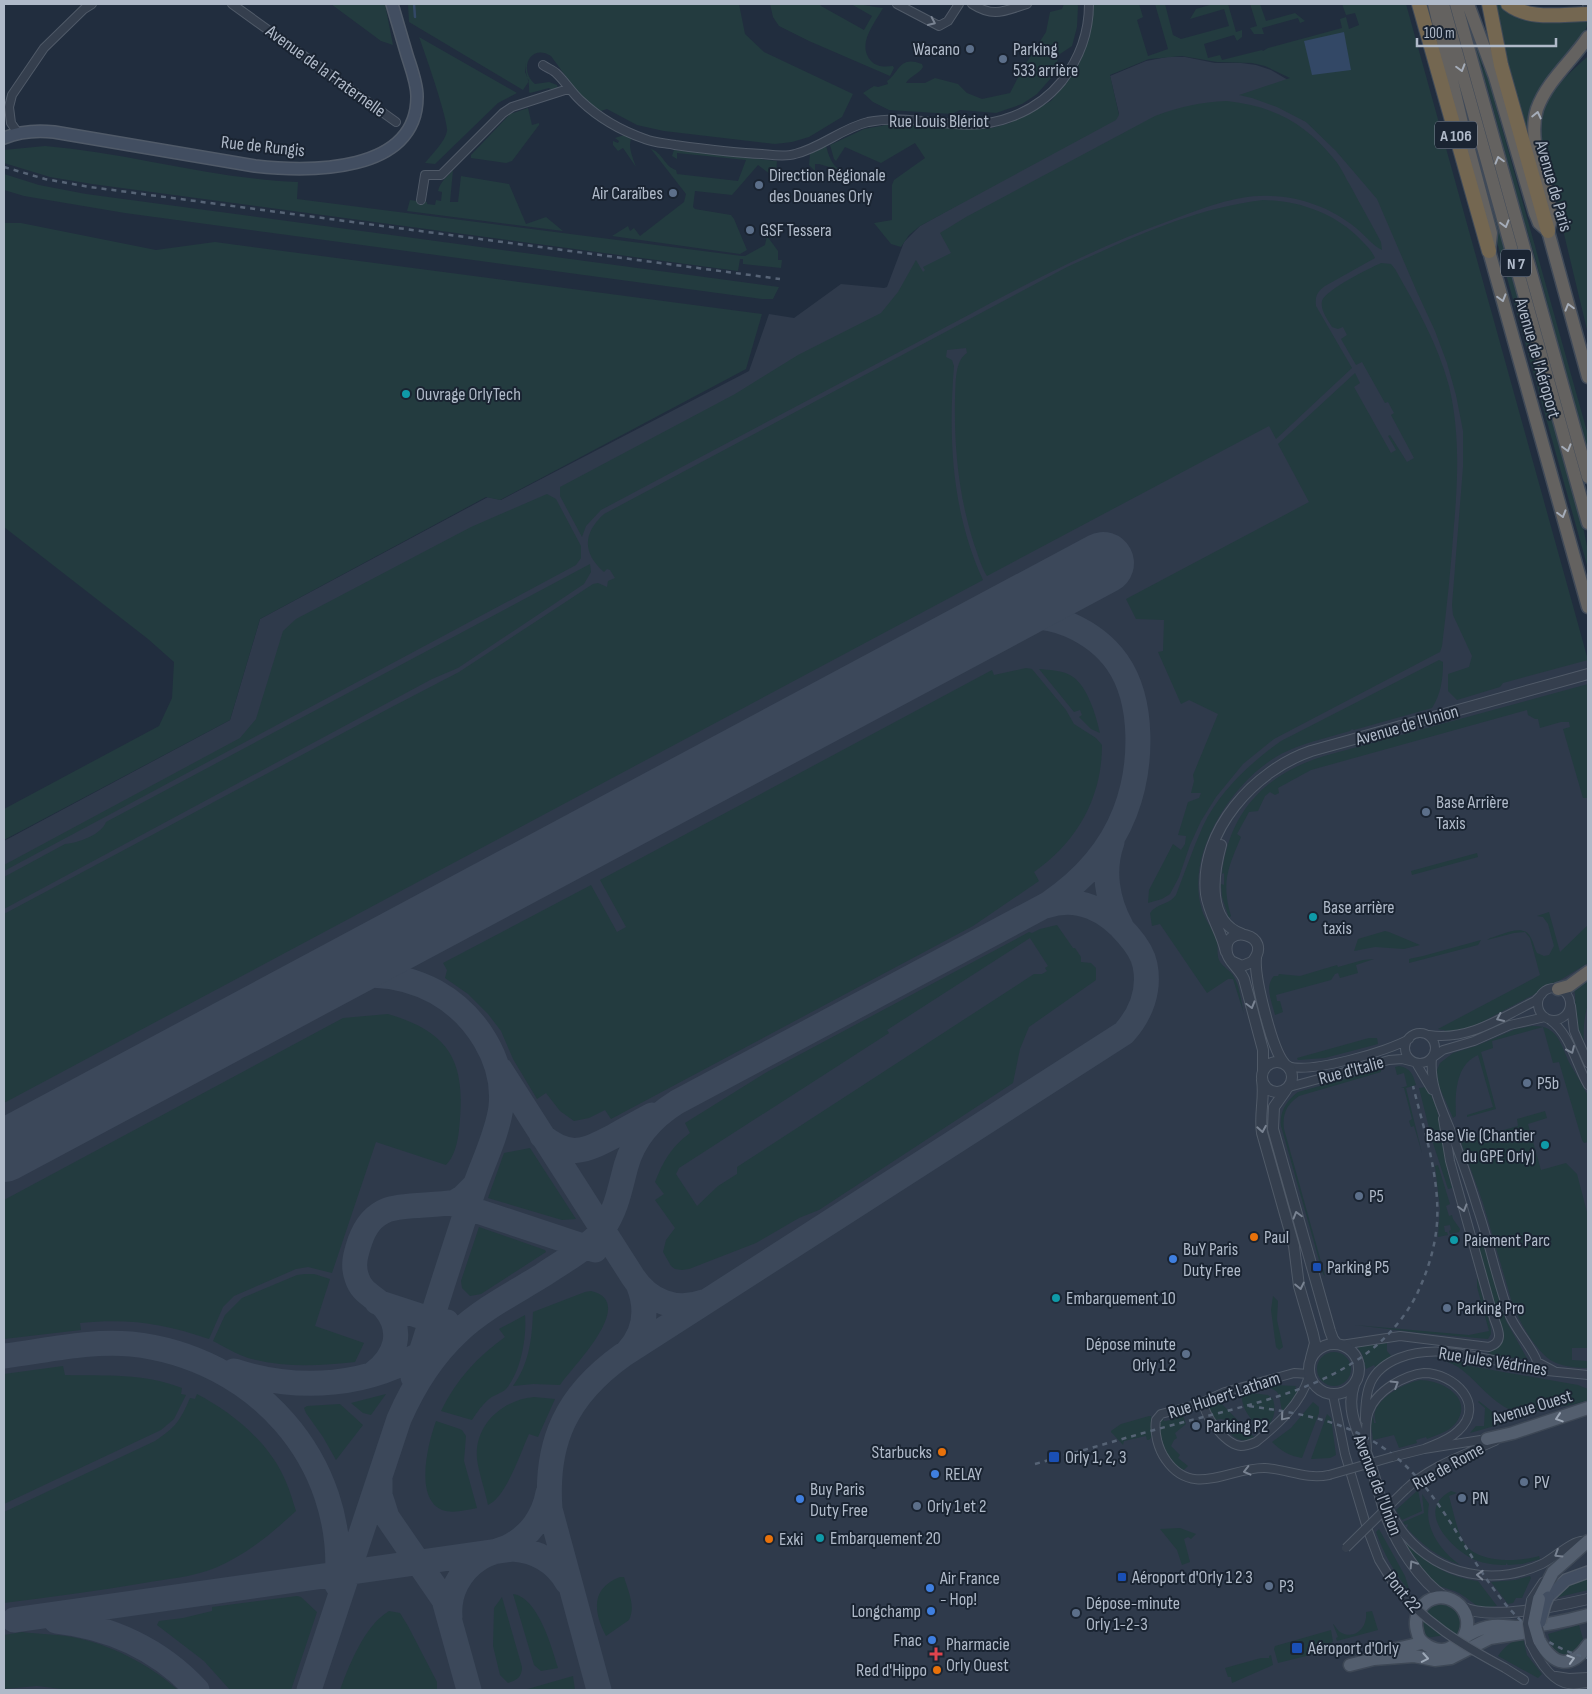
<svg xmlns="http://www.w3.org/2000/svg" width="1592" height="1694" viewBox="0 0 1592 1694" font-family="'Sofia Sans Condensed',sans-serif">
<style>
.airport{fill:#2f3a4b}
.green{fill:#233b3f;fill-rule:evenodd}
.water{fill:#334866}
.lines{fill:none;stroke-linecap:round;stroke-linejoin:round}
.stream{stroke:#334866;stroke-width:2.5}
.taxiway{stroke:#3c485a;stroke-width:25}
.runway{stroke:#3c485a;stroke-width:62}
.minor-casing{stroke:#505a68;stroke-width:10}
.tertiary-casing{stroke:#505a68;stroke-width:12}
.secondary-casing{stroke:#505a68;stroke-width:14}
.primary-casing{stroke:#3e4856;stroke-width:15}
.trunk-casing{stroke:#404a58;stroke-width:15}
.motorway-casing{stroke:#404a58;stroke-width:16}
.minor{stroke:#353f4e;stroke-width:8}
.tertiary{stroke:#353f4e;stroke-width:10}
.secondary{stroke:#424e61;stroke-width:11}
.primary{stroke:#535e6e;stroke-width:12}
.trunk{stroke:#646260;stroke-width:12}
.motorway{stroke:#746751;stroke-width:14}
.rail{stroke:#566375;stroke-width:2.5;stroke-dasharray:5 5;stroke-linecap:butt}
.minor-bridge-casing{stroke:#505a68;stroke-width:10;stroke-linecap:butt}
.secondary-bridge-casing{stroke:#505a68;stroke-width:14;stroke-linecap:butt}
.primary-bridge-casing{stroke:#3e4856;stroke-width:15;stroke-linecap:butt}
.minor-bridge{stroke:#353f4e;stroke-width:8}
.secondary-bridge{stroke:#424e61;stroke-width:11}
.primary-bridge{stroke:#535e6e;stroke-width:12}
.oneway{stroke:#798392}
.oneway2{stroke:#a5adb9}
.oneway3{stroke:#9da8b7}
.service-dot{fill:#5c6f8a;stroke:#1a2432;stroke-width:2}
.culture-dot{fill:#0f9aa8;stroke:#1a2432;stroke-width:2}
.food-dot{fill:#e8710a;stroke:#1a2432;stroke-width:2}
.shop-dot{fill:#3f7fe0;stroke:#1a2432;stroke-width:2}
.transit-dot{fill:#1a4fb4;stroke:#1a2432;stroke-width:2}
.health-dot{fill:#e0444e;stroke:#1a2432;stroke-width:2}
.labels{text-anchor:middle;stroke-width:4;stroke-linejoin:round;paint-order:stroke}
.shield{fill:#1a2432;stroke:#838d9c;stroke-width:1}
.shield-label{font-size:16px;font-weight:bold;fill:#b0bac9}
.poi-label{font-size:18px;fill:#b0bac9;stroke:#1a2432;text-anchor:start}
.street-label{font-size:18px;fill:#b0bac9;stroke:#1a2432}
</style>
<rect width="100%" height="100%" fill="#212d3e"/>
<path class="airport" d="M1167,57H1185L1215,63H1241L1256,65L1271,70L1288,80L1351,131L1585,660H1588V1690H4V841L230,720L260,619L488,497L501,500L749,371L769,314L794,318L841,284L884,288L887,287L904,242L920,226L1119,114L1110,76L1146,61Z"/>
<path class="green" d="M331,4H385L393,45L381,41Z
M408,4H739L745,34L764,52L853,94L842,117L809,137L792,142L775,144L664,131L637,125L607,109L601,111L580,96L551,56C530,43 518,70 535,84L549,82L557,85L558,89L554,91L549,88L530,93L529,92C530,79 525,75 525,63V72L529,81L523,90L409,22Z
M770,4H820L821,6L864,30L872,16L851,4C864,4 872,7 883,8C875,23 856,44 871,61C877,67 884,67 893,66L894,68L890,76L809,41L779,26L773,17Z
M1064,4H1077L1078,6L1077,27L1072,46L1060,54L1051,78L1037,94L1022,104L996,113L960,110L952,114L889,110L873,102L863,93L874,86L878,87L888,84L887,81C900,72 899,55 922,64L923,67C919,74 910,76 906,83H925L935,78L958,84L967,93L982,99L1010,93L1023,68L1046,32L1050,12L1062,9Z
M1094,4H1139L1143,17L1137,20L1148,56L1168,49L1155,4H1165L1173,35L1181,39L1229,26L1224,9L1190,19L1196,9L1213,4H1228L1236,32L1242,30V37L1237,41L1234,35L1204,44L1208,58L1220,55L1222,60L1262,50L1263,51L1268,48L1342,28L1340,19L1346,17L1349,29L1359,25L1355,13L1346,15L1342,4H1406L1588,660L1503,683L1500,687L1457,700L1448,691V674L1469,667L1472,656L1453,615L1452,605L1463,467V431L1456,395L1447,363L1435,331L1417,292L1377,199L1336,151L1306,122L1277,107L1252,98L1239,95L1290,78L1265,66L1252,63L1217,62L1182,56L1149,59L1110,75L1119,115L1116,120L920,226L909,235L901,247L891,244L874,223L892,220V185L894,180L925,158L915,143L881,163L845,147L836,161L834,159L830,145L864,129L897,123L963,129L992,128L1010,123L1051,101L1078,67L1092,23Z
M1250,4H1260L1266,21L1295,13L1305,21L1300,23L1298,18L1262,28L1264,34H1254L1250,28L1257,26Z
M1494,4H1503L1588,18C1588,38 1570,48 1560,64C1549,84 1540,113 1531,134H1526L1517,102Z
M419,37L517,93L498,103L435,164L425,163C432,154 445,142 447,131C449,122 424,50 419,37Z
M1481,47L1482,66L1500,98L1494,100L1588,435V460C1568,383 1549,306 1527,230L1523,226L1513,182L1487,86L1474,50Z
M1588,56V334L1541,138C1541,130 1541,122 1543,114C1549,89 1570,73 1588,56Z
M1458,72L1484,171C1484,192 1494,213 1502,232L1579,507L1588,551V569L1487,206L1458,93Z
M1227,101C1273,106 1305,123 1334,159C1341,167 1345,177 1350,185C1360,204 1371,223 1381,242L1382,250C1372,245 1365,235 1356,228C1332,208 1301,197 1271,196C1238,194 1204,208 1174,219C1084,251 1002,297 918,342C812,398 706,454 601,510L586,526L582,537L560,496V487L735,394L798,355L881,313L898,292L916,260L923,272L925,270L923,267L951,253L940,233L966,217L1155,116C1179,107 1201,102 1227,101Z
M528,108L532,125L539,123V125L512,161L506,163L471,158V155L510,114Z
M624,135L631,139C628,148 633,158 636,167L623,148L618,151L613,145V141L618,143L619,141L615,138Z
M45,146C130,153 213,179 298,182L297,199L742,256H745L765,245L767,236L778,251V260H782L781,268L743,264V259H740L738,271L92,184L50,177L4,163V150Z
M826,146C829,156 831,164 840,170L819,164H815V171L809,165L810,154Z
M651,149C662,152 665,167 676,170L677,174L738,181L746,160L677,153V159L672,156L674,150L777,161L776,173L774,177L758,165L732,195L695,191L693,207L695,209L731,215L734,219L747,250L740,254L612,236L628,226L630,231L634,228L640,236L684,202L686,194Z
M453,170L450,202H458L461,176L509,184L526,224L546,217L563,231L407,211L410,200L427,202V204L435,205L436,200L441,201L442,192L438,191C440,182 447,177 453,170Z
M4,174L39,185L86,194L779,287L773,299H762L125,213L24,196L4,190Z
M1263,200C1300,201 1335,213 1361,240C1367,246 1372,251 1375,258L1325,286C1317,292 1315,296 1316,306L1352,368L1276,439L1269,426L987,576C981,567 978,554 974,544C959,497 954,449 955,399C956,385 954,361 967,353L966,348L947,350L946,357L952,360L954,366C948,439 952,513 983,580L4,1103V914L386,710L459,672L593,584L598,583L607,587L608,581L615,578L610,570L607,569L604,572C582,553 583,533 604,514L1067,267C1129,239 1194,208 1263,200Z
M4,223H21L156,250L215,242L762,314L746,369L500,500L486,497L260,619L230,720L4,840V809L159,726L172,698L174,662L148,639L4,527Z
M1381,263L1391,264L1395,269C1416,306 1438,344 1449,386C1460,432 1458,479 1454,525C1451,566 1447,606 1442,646L1440,652L1436,654L1274,739L1243,764L1216,797L1201,821L1190,845L1179,877L1170,894L1162,899L1148,903L1149,890L1173,844L1181,850L1185,844L1186,836L1178,835L1188,802L1199,798L1201,793H1191L1194,781L1193,775L1218,714L1189,700L1181,704L1158,652L1163,651L1164,620L1136,619L1126,599L1309,502L1278,444L1355,373L1360,383L1354,387L1391,453L1396,450L1388,436L1390,435L1407,462L1414,458L1391,415L1394,413L1388,402L1385,403L1362,362L1356,365L1341,339L1347,335L1343,327L1338,329L1332,327C1328,320 1320,310 1322,301C1325,290 1370,268 1381,263Z
M547,494L556,499L581,546V558L576,565L4,871V865L240,738L256,719L283,631L296,619L471,527Z
M590,564L591,572L584,584L458,668L432,679L4,909V877L65,844C78,843 101,835 106,822Z
M1439,660L1443,662C1443,679 1441,694 1432,708L1354,730L1352,729L1350,731C1327,738 1302,743 1281,754C1233,780 1184,854 1202,910C1205,920 1212,928 1216,937C1219,944 1216,952 1219,960C1222,967 1231,970 1234,977C1240,987 1241,1002 1244,1014L1233,979H1228L1207,993L1160,924L1152,926L1150,913C1157,903 1169,905 1176,895C1185,872 1193,848 1203,826C1219,792 1250,763 1281,741Z
M1026,668L1032,669L1066,710L1074,724L1096,738L1102,745C1102,798 1077,842 1034,872L1039,881L973,926L611,1119L605,1110L589,1118L574,1121L560,1111L546,1093L537,1099L513,1059L501,1031L488,1014L468,994L445,978L447,970L443,963L591,885L617,932L626,927L600,880L992,670L994,675Z
M1039,669C1049,670 1060,670 1070,675C1087,684 1096,715 1100,733L1091,729L1079,717L1082,715L1080,710L1074,712Z
M1588,684V798H1583L1563,729L1570,727L1569,722H1561L1540,728L1538,719H1535L1528,715L1527,710L1311,770L1278,788L1279,793L1275,795L1270,792L1265,796L1258,811L1249,812L1237,834L1241,837C1228,868 1221,882 1231,916L1229,918L1222,897L1221,884L1224,885V873L1222,874C1229,812 1265,774 1324,756Z
M1477,853L1478,857L1412,875L1411,871Z
M1549,912L1560,952L1588,925V963L1557,982L1545,985L1535,994L1478,1024L1462,1030L1446,1032L1444,1030L1438,1029L1540,975L1530,938L1525,932L1514,933L1487,940L1490,938C1502,935 1524,922 1531,938C1534,943 1534,948 1537,953L1544,956L1549,955L1554,946L1548,924L1543,917L1537,916Z
M1057,925L1073,948H1075L1081,957V962L1091,963L1096,968V980L1029,1027L1020,1049L1013,1083L819,1210L799,1218L756,1243L689,1269L682,1270L675,1269L671,1266L663,1252L666,1240L675,1228L655,1200L664,1194L655,1182C663,1161 672,1146 690,1133L685,1123L767,1072L1029,932L1032,933L1040,929ZM1030,938L1048,966L1045,968L1047,971L1042,974H1034L737,1167V1174L718,1186L697,1206L676,1174L679,1168L889,1033L887,1030Z
M1385,931L1389,932L1420,945L1404,949L1375,947L1354,951L1358,939Z
M1481,940L1478,945L1409,963V959L1423,956Z
M1374,959L1356,965L1358,973L1340,978L1338,973L1335,974L1331,980L1276,995L1277,1001H1280L1283,1012L1275,1015C1272,1002 1264,986 1274,976H1278L1279,974L1300,976L1337,965L1338,967L1363,960Z
M1588,979C1588,987 1590,997 1588,1004C1584,1017 1583,1030 1584,1044C1578,1032 1575,1020 1575,1007C1575,1001 1576,996 1574,990Z
M388,1014C446,1031 465,1058 460,1118C459,1134 457,1154 446,1165L376,1142L332,1273L308,1267L296,1269L234,1296L223,1307L209,1339C164,1323 127,1318 80,1323L81,1330L4,1339V1200L343,1018Z
M1532,1026C1559,1025 1560,1044 1570,1064C1575,1073 1581,1082 1586,1092L1588,1096V1142L1584,1143L1582,1140L1559,1062L1553,1063L1543,1027L1492,1041L1493,1048L1481,1052L1496,1109L1467,1117V1115L1493,1107L1478,1055C1455,1065 1455,1095 1456,1116L1453,1118L1438,1084L1437,1070L1440,1063L1453,1053L1476,1046L1516,1029Z
M1369,1038H1377L1378,1044L1325,1058L1296,1060H1298L1297,1058Z
M1399,1066C1411,1068 1413,1075 1416,1085L1406,1088L1422,1153L1414,1126L1411,1127L1409,1121L1412,1119L1404,1088H1401L1407,1086L1404,1073L1397,1075L1395,1067Z
M1381,1069V1072L1299,1096C1287,1104 1282,1114 1284,1129L1325,1276L1323,1274L1281,1126C1279,1112 1287,1100 1298,1092Z
M1427,1087C1445,1118 1442,1155 1452,1188L1448,1189L1432,1140L1419,1088Z
M1545,1111L1547,1118L1528,1124L1541,1170L1566,1163L1577,1174L1588,1216V1348H1572V1360L1588,1361V1368C1578,1368 1566,1367 1556,1363C1538,1356 1521,1324 1513,1306L1483,1203L1461,1142L1518,1126L1517,1119Z
M530,1148L576,1219L562,1220L488,1198L504,1153Z
M1438,1165L1450,1204L1446,1206L1449,1216L1452,1215L1453,1219L1460,1229L1459,1232L1450,1234L1449,1231L1451,1230L1450,1225L1444,1226L1445,1232H1447L1448,1235L1438,1237L1440,1208L1435,1166Z
M479,1227L545,1250L546,1252L481,1294L470,1296L462,1288L461,1281Z
M1483,1243L1506,1321L1528,1360L1492,1355L1488,1352L1487,1349C1496,1349 1501,1345 1503,1336L1478,1244Z
M305,1274H314L330,1279L315,1326L364,1343L355,1362C319,1366 284,1368 248,1358C236,1354 225,1347 213,1341L225,1315L242,1298L297,1275Z
M1477,1277L1491,1329V1334L1488,1339L1421,1333L1355,1325L1469,1335L1489,1331L1477,1287Z
M591,1291C639,1302 572,1367 560,1385L533,1384L513,1386C529,1364 532,1339 533,1312L585,1292Z
M1273,1296L1278,1301L1277,1320L1283,1347L1279,1350L1276,1347L1271,1310Z
M525,1315C527,1336 521,1372 506,1389C502,1393 494,1395 489,1399C482,1405 477,1412 472,1420L441,1411C456,1380 477,1357 505,1337L499,1329Z
M1387,1340V1351L1392,1357L1376,1368L1374,1365L1366,1369L1362,1354L1356,1345Z
M1317 1369a17 17 0 1 1 34 0a17 17 0 1 1-34 0Z
M1432,1358L1464,1362V1365L1578,1385L1588,1389V1400C1575,1405 1564,1406 1550,1408C1541,1409 1533,1414 1524,1413C1496,1411 1479,1381 1458,1367C1450,1362 1441,1359 1432,1358Z
M63,1366L65,1375C105,1376 144,1373 182,1388L181,1394L186,1395L174,1419L161,1430L4,1504V1374Z
M1420,1380C1443,1380 1475,1399 1455,1424C1448,1432 1437,1435 1427,1439L1426,1437L1416,1440L1417,1443L1399,1448L1394,1435L1373,1440L1371,1425L1373,1416L1374,1423H1376C1375,1420 1374,1415 1375,1412C1380,1396 1405,1383 1420,1380Z
M1271,1381L1272,1385L1297,1386L1295,1387L1299,1393L1283,1413C1277,1395 1285,1390 1260,1386Z
M1242,1392L1268,1395L1273,1399C1277,1414 1273,1422 1262,1431C1251,1420 1240,1408 1242,1392Z
M197,1394C233,1413 270,1443 286,1482C290,1491 293,1502 296,1511C271,1534 246,1555 215,1568C193,1577 167,1579 144,1583C97,1591 51,1597 4,1603V1512L155,1441C176,1427 180,1421 190,1398L195,1399Z
M386,1394L371,1415L363,1413L351,1403Z
M534,1397L555,1399L538,1437L529,1434C521,1451 506,1498 488,1505C485,1490 479,1474 477,1459C474,1425 502,1400 534,1397Z
M1479,1401L1505,1422V1423L1470,1433L1476,1426H1484L1485,1408L1478,1402Z
M1219,1402L1221,1403L1254,1437C1244,1444 1233,1439 1227,1429L1230,1423L1222,1419L1214,1420L1208,1405Z
M1313,1402L1319,1407V1413L1302,1458C1290,1456 1281,1451 1272,1442L1291,1428Z
M340,1404L363,1425L336,1460L323,1437L306,1413L304,1408L307,1406Z
M1182,1412L1186,1424L1175,1433L1177,1438L1174,1440L1171,1446L1180,1455L1178,1458L1188,1466L1184,1470C1167,1461 1161,1442 1159,1424L1163,1418L1164,1421L1171,1420L1168,1416Z
M1327,1414L1331,1418L1336,1455L1330,1458L1311,1459Z
M1149,1416H1151L1152,1436L1149,1440H1147L1146,1436L1124,1441L1123,1445L1111,1432V1431L1121,1424Z
M436,1421L457,1428L462,1430L466,1436L464,1461L477,1508C466,1510 453,1514 442,1510C414,1498 428,1443 436,1421Z
M1418,1490L1422,1511L1402,1520L1396,1510Z
M1451,1491L1457,1493L1449,1496C1453,1510 1456,1527 1463,1541C1475,1564 1518,1562 1539,1556L1540,1559L1522,1564L1508,1565L1506,1563V1565C1496,1565 1485,1564 1475,1560C1451,1549 1414,1510 1451,1491Z
M1422,1494L1429,1504C1424,1529 1441,1551 1460,1565C1438,1557 1422,1545 1407,1528L1408,1524L1405,1525L1403,1522L1424,1513Z
M1180,1528L1196,1534L1191,1539L1188,1537L1184,1539L1190,1562L1182,1565L1177,1550L1160,1529Z
M1379,1529L1405,1576L1410,1592C1395,1574 1384,1554 1376,1532Z
M1406,1542C1426,1563 1449,1578 1478,1581L1497,1606C1475,1610 1478,1605 1462,1595C1454,1589 1444,1589 1436,1584C1423,1575 1413,1556 1404,1544Z
M1530,1576L1531,1578L1522,1598H1516L1513,1603L1508,1604L1491,1582L1515,1580Z
M620,1577H624C628,1591 636,1606 629,1620L606,1636C593,1611 591,1588 620,1577Z
M1588,1578V1590L1555,1598L1569,1585Z
M513,1594C538,1597 552,1648 558,1668L541,1671L534,1665Z
M297,1596L301,1597L317,1612L291,1690H230L204,1661L157,1625L159,1621L183,1618L212,1611V1607Z
M502,1597L522,1667C522,1677 517,1680 508,1683L500,1675L493,1646L494,1608Z
M1445,1603L1456,1608L1463,1624L1457,1638L1445,1635L1426,1638C1420,1624 1420,1619 1429,1607Z
M389,1611L400,1613L408,1626L437,1682V1690H340C349,1665 365,1625 389,1611Z
M1372,1611L1378,1630L1337,1641L1336,1638L1338,1637L1333,1624C1335,1625 1337,1630 1340,1632C1355,1641 1368,1627 1366,1612Z
M1579,1625L1583,1639L1573,1654L1563,1656L1553,1651L1548,1634Z
M1331,1630L1333,1642L1321,1646L1323,1655L1314,1654L1278,1663L1274,1649L1275,1646Z
M22,1632C38,1634 56,1634 72,1637C110,1644 149,1664 178,1690H70L37,1686L4,1689V1635Z
M1523,1638L1527,1655L1542,1674L1538,1678L1498,1656C1504,1647 1512,1640 1523,1638Z
M1271,1655L1273,1665L1232,1683L1231,1677H1228L1225,1668L1261,1658H1269V1656Z
M573,1676L575,1690H524Z"/>
<path class="water" d="M1344,32L1351,70L1312,75L1304,41Z"/>
<g class="lines">
<path class="stream" d="M414,4L415,17"/>
<path class="taxiway" d="M1112,842C1102,870 1107,900 1121,926
M312,987C352,970 397,971 436,992C475,1014 506,1060 501,1107C498,1132 483,1163 475,1186C453,1249 434,1313 413,1377
M500,1069L633,1277C649,1301 675,1312 703,1302
M542,1136C570,1159 585,1151 614,1136C626,1129 639,1122 652,1115
M453,1204L468,1208L595,1250
M377,1302L432,1320L447,1322
M628,1351C646,1331 648,1308 638,1284
M4,1356C45,1351 89,1340 131,1344C254,1357 348,1459 337,1585
M234,1371C299,1392 370,1387 428,1349
M374,1373C396,1356 404,1331 385,1308C375,1296 362,1294 357,1278C352,1265 356,1253 360,1241C365,1227 372,1216 387,1210C402,1204 436,1206 455,1202L463,1197L475,1185
M380,1480V1495L387,1517L444,1600L469,1690
M450,1617C448,1594 459,1571 480,1558C488,1553 499,1551 508,1547C530,1536 544,1516 548,1493
M14,1620L513,1549C537,1551 555,1561 567,1582
M56,1621C111,1627 160,1650 197,1690
M309,1690L399,1419C413,1387 432,1356 458,1332C482,1309 514,1293 543,1275C563,1261 588,1249 603,1229C617,1209 620,1188 626,1166C634,1137 653,1117 677,1102L1048,904C1082,881 1110,851 1125,812C1142,768 1145,702 1117,662C1105,645 1088,633 1070,625C1049,616 1025,614 1003,620C993,623 984,628 975,632
M599,1690L550,1509C545,1441 567,1395 623,1355L1124,1033C1141,1014 1150,990 1145,965C1143,954 1135,943 1128,935C1107,910 1078,895 1046,906"/>
<path class="runway" d="M4,1151L1103,563"/>
<defs>
<path id="minor" d="M232,4L396,122
M897,4L939,26L948,21L959,4
M972,4C994,18 1004,11 1027,4
M1587,4L1588,6
M543,65C547,68 553,70 556,73C564,80 572,93 581,101C599,118 622,131 645,139C655,143 666,143 675,145C704,149 733,153 762,154C773,155 785,157 795,154C821,148 842,128 868,122C897,116 925,122 955,124C995,128 1036,113 1062,81C1079,59 1089,32 1089,4
M18,133L11,123L9,107L12,95L44,48L84,9L92,4
M421,200L425,175H441L503,113L512,107L568,89
M1538 1004a16 16 0 1 1 32 0a16 16 0 1 1-32 0Z
M1571,1006L1574,1031L1588,1063
M1545,1017L1510,1025L1474,1041L1443,1050L1432,1058C1429,1088 1445,1114 1455,1142C1463,1164 1471,1187 1478,1210C1490,1245 1497,1282 1510,1316C1516,1330 1536,1353 1537,1362L1554,1371
M1550,1020C1569,1032 1577,1066 1588,1085
M1405 1048a15 15 0 1 1 30 0a15 15 0 1 1-30 0Z
M1429,1035C1468,1041 1501,1018 1535,1001L1542,994
M1416,1063L1432,1090
M1288,1066C1310,1074 1389,1051 1409,1039
M1289,1087L1389,1060L1402,1059L1414,1062
M1341,1345L1400,1336L1489,1347C1505,1342 1498,1329 1494,1318L1450,1161L1443,1119
M1309,1374L1294,1373L1225,1392L1196,1405L1161,1414L1156,1420C1154,1433 1158,1449 1166,1460C1193,1499 1230,1467 1265,1468C1287,1469 1306,1480 1329,1475
M1333,1395L1345,1454L1367,1528L1379,1560L1392,1581
M1204,1406C1207,1419 1226,1445 1241,1446C1246,1446 1251,1444 1256,1442C1278,1424 1301,1404 1309,1376
M1365,1420C1365,1390 1369,1370 1399,1358C1437,1343 1479,1358 1517,1365L1527,1369L1588,1375
M1367,1448C1364,1419 1366,1402 1392,1385C1402,1379 1412,1374 1424,1373C1454,1373 1487,1405 1458,1431C1449,1440 1436,1444 1424,1449
M1392,1457L1424,1449L1487,1439
M1405,1490C1430,1466 1464,1455 1495,1441
M1385,1503C1392,1514 1397,1526 1406,1536C1440,1576 1494,1586 1542,1564C1553,1559 1573,1539 1585,1541
M1531,1600L1543,1582
M1530,1643C1536,1656 1549,1678 1564,1683C1571,1686 1581,1684 1588,1683
M1505,1668L1524,1680
M1556,1676L1569,1678L1588,1677"/>
<path id="tertiary" d="M1221,845C1213,874 1206,921 1242,934
M1226,952C1222,932 1209,915 1206,894C1199,831 1255,770 1311,751L1588,674
M1256,958C1254,977 1272,1049 1284,1063
M1231,961L1242,966L1252,962C1276,934 1221,922 1227,953C1228,961 1240,969 1244,979L1263,1050V1072
M1262 1077a15 15 0 1 1 30 0a15 15 0 1 1-30 0Z
M1262,1080C1265,1098 1259,1114 1262,1133L1294,1246L1299,1286L1313,1334L1315,1343L1311,1358
M1286,1090L1274,1107L1273,1129L1330,1331L1333,1339L1337,1344
M1309 1369a25 25 0 1 1 50 0a25 25 0 1 1-50 0Z
M1354,1385C1345,1411 1360,1435 1368,1458C1375,1476 1379,1494 1385,1513C1396,1543 1419,1581 1446,1598
M1462,1607C1490,1621 1557,1606 1588,1599"/>
<path id="secondary" d="M4,138C21,131 36,130 54,132L255,166C308,172 418,174 417,96C417,83 411,68 407,55C402,38 397,21 392,4
M1548,1597L1566,1580L1588,1572"/>
<path id="primary" d="M1487,1439L1513,1433L1588,1408
M1539,1599L1553,1572L1588,1541
M1462,1640C1482,1608 1439,1581 1420,1609C1416,1616 1415,1624 1417,1631C1418,1638 1421,1642 1428,1646C1447,1656 1454,1645 1468,1635C1475,1631 1485,1627 1493,1626C1502,1625 1511,1627 1520,1627C1543,1626 1566,1621 1588,1615
M1539,1640C1553,1666 1571,1670 1588,1645
M1380,1656L1387,1651L1422,1643
M1350,1665L1374,1659L1414,1656L1435,1660L1451,1658L1490,1638L1522,1633"/>
<path id="trunk" d="M1434,4L1462,123L1491,233L1489,251L1588,607
M1443,4L1588,523
M1456,4L1588,477
M1468,4L1495,77L1535,213L1539,223L1548,231L1588,377
M1548,231C1553,216 1549,205 1546,189C1540,165 1529,135 1537,109C1547,81 1572,61 1588,37
M1558,989L1569,986L1588,972"/>
<path id="motorway" d="M1419,4L1489,251
M1489,4L1501,65L1548,231
M1508,4C1530,21 1562,14 1588,14"/>
</defs>
<use href="#minor" class="minor-casing"/>
<use href="#tertiary" class="tertiary-casing"/>
<use href="#secondary" class="secondary-casing"/>
<use href="#primary" class="primary-casing"/>
<use href="#trunk" class="trunk-casing"/>
<use href="#motorway" class="motorway-casing"/>
<use href="#minor" class="minor"/>
<use href="#tertiary" class="tertiary"/>
<use href="#secondary" class="secondary"/>
<use href="#primary" class="primary"/>
<use href="#trunk" class="trunk"/>
<use href="#motorway" class="motorway"/>
<path class="rail" d="M4,167L45,179L90,187L780,279
M1249,1406C1298,1413 1344,1420 1385,1449C1468,1506 1479,1630 1588,1658
M1035,1464C1085,1450 1134,1435 1184,1422C1270,1399 1370,1382 1416,1296C1427,1273 1435,1249 1437,1223C1440,1177 1424,1130 1413,1086"/>
<defs>
<path id="minor-bridge" d="M1329,1475L1392,1457
M1346,1548L1405,1490
M1392,1581C1421,1621 1462,1645 1505,1668
M1530,1643L1527,1624L1531,1600"/>
<path id="secondary-bridge" d="M1540,1622L1545,1604L1548,1597"/>
<path id="primary-bridge" d="M1539,1599L1534,1623L1539,1640"/>
</defs>
<use href="#minor-bridge" class="minor-bridge-casing"/>
<use href="#secondary-bridge" class="secondary-bridge-casing"/>
<use href="#primary-bridge" class="primary-bridge-casing"/>
<use href="#minor-bridge" class="minor-bridge"/>
<use href="#secondary-bridge" class="secondary-bridge"/>
<use href="#primary-bridge" class="primary-bridge"/>
</g>
<defs><path id="oneway-chevron" d="M-2-3.5L2.5 0L-2 3.5" fill="none" stroke-width="1.6" stroke-linecap="round" stroke-linejoin="round" transform="scale(1.25)"/></defs>
<g class="oneway">
<use href="#oneway-chevron" transform="translate(932 22) rotate(25)"/>
<use href="#oneway-chevron" transform="translate(1251 1005) rotate(74)"/>
<use href="#oneway-chevron" transform="translate(1500 1018) rotate(155)"/>
<use href="#oneway-chevron" transform="translate(1571 1050) rotate(66)"/>
<use href="#oneway-chevron" transform="translate(1262 1129) rotate(80)"/>
<use href="#oneway-chevron" transform="translate(1463 1208) rotate(74)"/>
<use href="#oneway-chevron" transform="translate(1297 1215) rotate(-106)"/>
<use href="#oneway-chevron" transform="translate(1300 1286) rotate(78)"/>
<use href="#oneway-chevron" transform="translate(1395 1384) rotate(-32)"/>
<use href="#oneway-chevron" transform="translate(1284 1417) rotate(130)"/>
<use href="#oneway-chevron" transform="translate(1247 1471) rotate(166)"/>
<use href="#oneway-chevron" transform="translate(1558 1554) rotate(148)"/>
<use href="#oneway-chevron" transform="translate(1413 1564) rotate(-123)"/>
<use href="#oneway-chevron" transform="translate(1480 1575) rotate(-177)"/>
</g>
<g class="oneway2">
<use href="#oneway-chevron" transform="translate(1461 68) rotate(74)"/>
<use href="#oneway-chevron" transform="translate(1537 115) rotate(-77)"/>
<use href="#oneway-chevron" transform="translate(1499 160) rotate(-106)"/>
<use href="#oneway-chevron" transform="translate(1505 224) rotate(74)"/>
<use href="#oneway-chevron" transform="translate(1502 298) rotate(74)"/>
<use href="#oneway-chevron" transform="translate(1569 307) rotate(-106)"/>
<use href="#oneway-chevron" transform="translate(1567 448) rotate(74)"/>
<use href="#oneway-chevron" transform="translate(1562 514) rotate(74)"/>
</g>
<g class="oneway3">
<use href="#oneway-chevron" transform="translate(1559 1418) rotate(162)"/>
<use href="#oneway-chevron" transform="translate(1425 1658) rotate(10)"/>
<use href="#oneway-chevron" transform="translate(1571 1659) rotate(-17)"/>
</g>
<g class="service-dot">
<circle cx="970" cy="49" r="5"/>
<circle cx="1003" cy="59" r="5"/>
<circle cx="759" cy="185" r="5"/>
<circle cx="673" cy="193" r="5"/>
<circle cx="750" cy="230" r="5"/>
<circle cx="1426" cy="812" r="5"/>
<circle cx="1527" cy="1083" r="5"/>
<circle cx="1359" cy="1196" r="5"/>
<circle cx="1447" cy="1308" r="5"/>
<circle cx="1186" cy="1354" r="5"/>
<circle cx="1196" cy="1426" r="5"/>
<circle cx="1524" cy="1482" r="5"/>
<circle cx="1462" cy="1498" r="5"/>
<circle cx="917" cy="1506" r="5"/>
<circle cx="1269" cy="1586" r="5"/>
<circle cx="1076" cy="1613" r="5"/>
</g>
<g class="culture-dot">
<circle cx="406" cy="394" r="5"/>
<circle cx="1313" cy="917" r="5"/>
<circle cx="1545" cy="1145" r="5"/>
<circle cx="1454" cy="1240" r="5"/>
<circle cx="1056" cy="1298" r="5"/>
<circle cx="820" cy="1538" r="5"/>
</g>
<g class="food-dot">
<circle cx="1254" cy="1237" r="5"/>
<circle cx="942" cy="1452" r="5"/>
<circle cx="769" cy="1539" r="5"/>
<circle cx="937" cy="1670" r="5"/>
</g>
<g class="shop-dot">
<circle cx="1173" cy="1259" r="5"/>
<circle cx="935" cy="1474" r="5"/>
<circle cx="800" cy="1499" r="5"/>
<circle cx="930" cy="1588" r="5"/>
<circle cx="931" cy="1611" r="5"/>
<circle cx="932" cy="1640" r="5"/>
</g>
<g class="transit-dot">
<rect x="1312" y="1262" width="10" height="10" rx="2.5"/>
<rect x="1048" y="1451" width="12" height="12" rx="2.5"/>
<rect x="1117" y="1572" width="10" height="10" rx="2.5"/>
<rect x="1291" y="1642" width="12" height="12" rx="2.5"/>
</g>
<path class="health-dot" d="M933.5 1646.5h5v5h5v5h-5v5h-5v-5h-5v-5h5z"/>
<g class="labels">
<g class="shield">
<rect x="1435" y="121.5" width="42" height="27" rx="4"/>
<rect x="1501" y="249.5" width="30" height="27" rx="4"/>
</g>
<g class="shield-label">
<text x="1456" y="141">A 106</text>
<text x="1516" y="269">N 7</text>
</g>
<g class="poi-label">
<text x="960" y="55" text-anchor="end">Wacano</text>
<text x="1013" y="55">Parking<tspan x="1013" dy="21">533 arrière</tspan></text>
<text x="769" y="181">Direction Régionale<tspan x="769" dy="21">des Douanes Orly</tspan></text>
<text x="663" y="199" text-anchor="end">Air Caraïbes</text>
<text x="760" y="236">GSF Tessera</text>
<text x="416" y="400">Ouvrage OrlyTech</text>
<text x="1436" y="808">Base Arrière<tspan x="1436" dy="21">Taxis</tspan></text>
<text x="1323" y="913">Base arrière<tspan x="1323" dy="21">taxis</tspan></text>
<text x="1537" y="1089">P5b</text>
<text x="1535" y="1141" text-anchor="end">Base Vie (Chantier<tspan x="1535" dy="21">du GPE Orly)</tspan></text>
<text x="1369" y="1202">P5</text>
<text x="1264" y="1243">Paul</text>
<text x="1464" y="1246">Paiement Parc</text>
<text x="1183" y="1255">BuY Paris<tspan x="1183" dy="21">Duty Free</tspan></text>
<text x="1327" y="1273">Parking P5</text>
<text x="1066" y="1304">Embarquement 10</text>
<text x="1457" y="1314">Parking Pro</text>
<text x="1176" y="1350" text-anchor="end">Dépose minute<tspan x="1176" dy="21">Orly 1 2</tspan></text>
<text x="1206" y="1432">Parking P2</text>
<text x="932" y="1458" text-anchor="end">Starbucks</text>
<text x="1065" y="1463">Orly 1, 2, 3</text>
<text x="945" y="1480">RELAY</text>
<text x="1534" y="1488">PV</text>
<text x="810" y="1495">Buy Paris<tspan x="810" dy="21">Duty Free</tspan></text>
<text x="1472" y="1504">PN</text>
<text x="927" y="1512">Orly 1 et 2</text>
<text x="830" y="1544">Embarquement 20</text>
<text x="779" y="1545">Exki</text>
<text x="1132" y="1583">Aéroport d'Orly 1 2 3</text>
<text x="940" y="1584">Air France<tspan x="940" dy="21">- Hop!</tspan></text>
<text x="1279" y="1592">P3</text>
<text x="1086" y="1609">Dépose-minute<tspan x="1086" dy="21">Orly 1-2-3</tspan></text>
<text x="921" y="1617" text-anchor="end">Longchamp</text>
<text x="922" y="1646" text-anchor="end">Fnac</text>
<text x="946" y="1650">Pharmacie<tspan x="946" dy="21">Orly Ouest</tspan></text>
<text x="1308" y="1654">Aéroport d'Orly</text>
<text x="927" y="1676" text-anchor="end">Red d'Hippo</text>
</g>
<g class="street-label">
<text transform="translate(326 71) rotate(36)" y="6">Avenue de la Fraternelle</text>
<text x="939" y="127">Rue Louis Blériot</text>
<text transform="translate(263 146) rotate(6)" y="6">Rue de Rungis</text>
<text transform="translate(1554 186) rotate(74)" y="6">Avenue de Paris</text>
<text transform="translate(1538 358) rotate(74)" y="6">Avenue de l'Aéroport</text>
<text transform="translate(1407 725) rotate(-16)" y="6">Avenue de l'Union</text>
<text transform="translate(1351 1070) rotate(-15)" y="6">Rue d'Italie</text>
<text transform="translate(1493 1361) rotate(9)" y="6">Rue Jules Védrines</text>
<text transform="translate(1224 1395) rotate(-18)" y="6">Rue Hubert Latham</text>
<text transform="translate(1532 1407) rotate(-17)" y="6">Avenue Ouest</text>
<text transform="translate(1448 1466) rotate(-29)" y="6">Rue de Rome</text>
<text transform="translate(1378 1485) rotate(69)" y="6">Avenue de l'Union</text>
<text transform="translate(1403 1592) rotate(51)" y="6">Pont 22</text>
</g>
</g>
<rect width="1592" height="1694" fill="none" stroke="#b0bac9" stroke-width="10"/>
<path d="M1417 38v8h139v-8" fill="none" stroke="#b0bac9" stroke-width="2.5"/>
<text x="1424" y="38" font-size="15" fill="#b0bac9" stroke="#1a2432" stroke-width="4" paint-order="stroke">100 m</text>
</svg>
